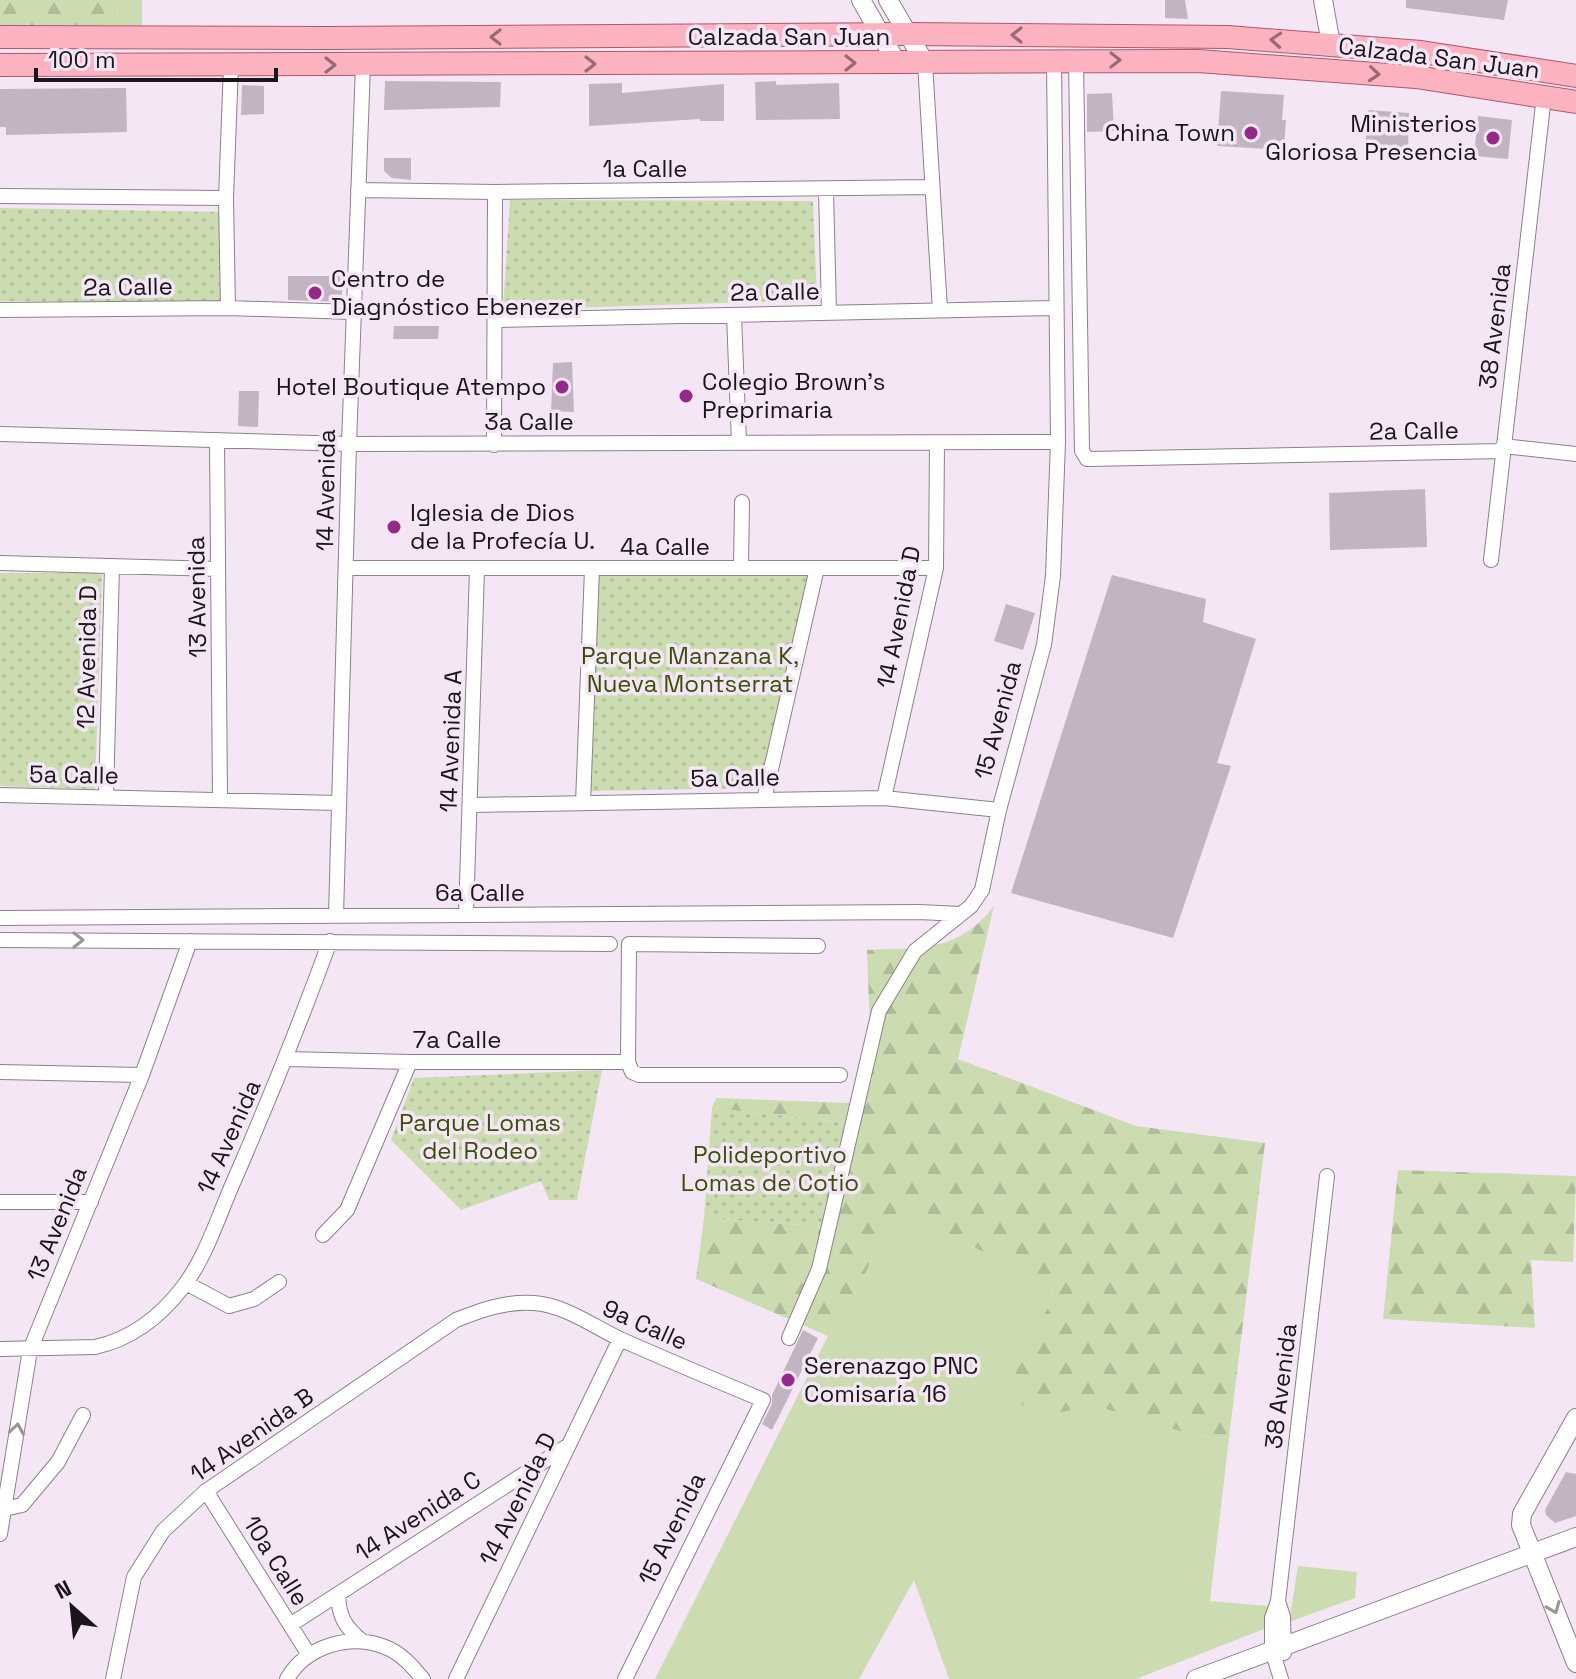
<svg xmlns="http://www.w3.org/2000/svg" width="1576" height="1679" viewBox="0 0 1576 1679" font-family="'Space Grotesk',sans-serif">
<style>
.grass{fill:#cbdcb1}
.forest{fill:url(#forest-firs)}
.park{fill:url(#park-dots)}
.building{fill:#c2b4c2}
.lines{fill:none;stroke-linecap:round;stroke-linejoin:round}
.street-casing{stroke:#8d808d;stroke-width:16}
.secondary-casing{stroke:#8d808d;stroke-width:20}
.primary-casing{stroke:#ac596b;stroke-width:24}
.street{stroke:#fff;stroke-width:14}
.secondary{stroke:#fff;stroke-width:18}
.primary{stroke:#fdb2c0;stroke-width:22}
.oneway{stroke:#976b75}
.oneway2{stroke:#989698}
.poi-dot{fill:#962888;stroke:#f5e6f6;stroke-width:3}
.labels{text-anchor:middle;stroke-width:7;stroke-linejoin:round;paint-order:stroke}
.street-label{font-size:24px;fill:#1a151a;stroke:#f5e6f6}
.poi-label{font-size:24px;fill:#1a151a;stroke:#f5e6f6;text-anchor:start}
.park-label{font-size:24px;fill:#3a4e07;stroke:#f5e6f6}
</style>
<defs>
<pattern id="forest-firs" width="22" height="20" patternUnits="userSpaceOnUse" patternTransform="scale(2)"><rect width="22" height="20" fill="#cbdcb1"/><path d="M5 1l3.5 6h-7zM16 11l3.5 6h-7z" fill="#aebc98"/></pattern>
<pattern id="park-dots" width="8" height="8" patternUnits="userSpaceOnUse" patternTransform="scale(2)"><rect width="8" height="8" fill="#cbdcb1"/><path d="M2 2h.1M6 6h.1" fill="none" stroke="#aebc98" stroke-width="1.8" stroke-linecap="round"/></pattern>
</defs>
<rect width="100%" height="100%" fill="#f5e6f6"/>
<path class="grass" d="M118,0H142V28H117Z
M914,1217L1053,1287L1048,1308L1034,1334L1062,1412L1096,1406L1197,1436L1229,1438L1210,1601L1268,1606L1264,1629L1136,1679H949L914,1580L859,1679H655L828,1336L856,1292L885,1233Z
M1298,1566L1357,1572L1355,1598L1289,1622Z"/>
<path class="forest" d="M0,0H118L117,28L0,25Z
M994,906L958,1059L1136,1126L1265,1143L1229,1438L1197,1436L1096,1406L1062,1412L1025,1407L1008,1393L1007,1372L1048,1308L1053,1287L914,1217L885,1233L856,1292L828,1336L696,1279L704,1218L830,1227L852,1123L712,1108L716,1098L850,1103L865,1095L872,1079L867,950C922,947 957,953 994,906Z
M1398,1170L1576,1176L1573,1262L1531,1260L1535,1328L1383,1319Z"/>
<path class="park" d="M510,200L813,201L817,300L503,310Z
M0,208L225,212V304L0,301Z
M0,573H102L95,789L0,786Z
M599,574L808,576L760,788L590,791Z
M602,1070L577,1200H549L541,1181L461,1210L391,1140L414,1078Z
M712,1108L852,1123L851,1167L830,1227L704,1218Z"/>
<path class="building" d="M1165,0H1185L1188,19L1165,18Z
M1406,0H1508L1504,20L1406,8Z
M385,81L501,82L500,107L384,110Z
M776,81V85L839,83L840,119L756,120L755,82Z
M622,83V93L724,84V121H700V119L589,126V84Z
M242,85L264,86V114L241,115Z
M126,88L127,132L6,135V127H0V89Z
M1221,91L1284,95L1282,120H1286L1284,150L1217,146Z
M1112,93L1114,131L1087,132V94Z
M1368,110L1409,113L1408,153L1365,151Z
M1478,116L1512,120L1508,159L1474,156Z
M384,158H411V180L392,178L384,171Z
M288,276H342V302L288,300Z
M394,326H439L438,339H393Z
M572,362L574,412L551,411L553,363Z
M239,391H259L258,427L238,426Z
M1425,489L1427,547L1330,550L1329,493Z
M1112,575L1206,599L1203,622L1256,639L1217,763L1231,766L1173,938L1011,893Z
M1006,604L1035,613L1023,650L994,641Z
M803,1330L818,1338L772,1430L762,1424L772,1404V1395Z
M1566,1472L1576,1474V1516L1555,1523L1546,1515L1545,1510Z"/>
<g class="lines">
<defs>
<path id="street" d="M1076,60L1082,451L1087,459L1503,451
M925,63L940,310
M358,190L495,192L932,187
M826,190L829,313
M0,196L226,198
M228,308L226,198L231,65
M0,310L228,308L353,312
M734,315L739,443
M496,320L1056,308
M0,434L349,444L1058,442
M217,440L220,800
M494,445L495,192
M1503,446L1576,454
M1491,560L1544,96
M0,563L218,569
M346,568H936
M741,568L742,502
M0,795L339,803
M106,797L112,566
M884,798L936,568L937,443
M764,800L817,568
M583,803L592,569
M472,805L884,798L999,810
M466,915L477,569
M336,916L349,444L363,65
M0,918L919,912L960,914
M0,940L610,944
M818,946L629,944L628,1062L632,1072L639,1075H840
M287,1059L410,1062H628
M0,1072L142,1075
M0,1202H91
M323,1235L347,1210L410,1062
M186,1283L229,1306L254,1299L279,1282
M789,1338L819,1269L879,1011L915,951L971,906L982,890L999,810L1044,645L1053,576L1058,442L1054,60
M0,1349L95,1347C132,1339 160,1317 183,1287C206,1257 218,1217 233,1183C268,1103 300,1023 330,941
M206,1491L309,1655
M4,1509L22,1505L58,1462L83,1415
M0,1534L30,1350L142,1075L190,941
M338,1595C339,1617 345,1627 362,1641
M1278,1601L1283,1617L1284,1653
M290,1625L569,1445
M113,1679L134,1577L163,1531L206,1491L456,1320C481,1310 506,1301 534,1303C564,1305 593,1326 620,1339C667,1360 715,1380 763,1400L625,1679
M287,1679C306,1646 350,1633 385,1647C401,1653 412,1666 423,1679
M456,1679L620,1339
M1281,1679L1272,1650V1618L1278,1601L1327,1176"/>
<path id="secondary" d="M861,0L897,63
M888,0L925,63
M1323,0L1331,44
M1576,1418L1522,1514L1521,1525L1576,1663
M1196,1679L1576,1537"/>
<path id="primary" d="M0,37L327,38L909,34L1228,37L1421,52L1576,76
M0,65L1198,61L1416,77L1576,102"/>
</defs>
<use href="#street" class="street-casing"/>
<use href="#secondary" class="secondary-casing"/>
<use href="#primary" class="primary-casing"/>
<use href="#street" class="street"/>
<use href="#secondary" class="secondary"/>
<use href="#primary" class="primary"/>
</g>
<defs><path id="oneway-chevron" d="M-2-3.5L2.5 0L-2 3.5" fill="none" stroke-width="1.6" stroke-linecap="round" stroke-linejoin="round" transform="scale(2)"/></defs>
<g class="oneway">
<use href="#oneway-chevron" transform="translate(1017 35) rotate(-180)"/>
<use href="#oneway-chevron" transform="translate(496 37) rotate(180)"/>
<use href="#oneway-chevron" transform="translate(1276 40) rotate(-176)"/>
<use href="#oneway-chevron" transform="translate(1115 60) rotate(1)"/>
<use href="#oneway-chevron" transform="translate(850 63)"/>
<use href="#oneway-chevron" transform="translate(590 64)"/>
<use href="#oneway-chevron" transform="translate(330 65)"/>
<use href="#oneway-chevron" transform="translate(1374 74) rotate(5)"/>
</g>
<g class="oneway2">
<use href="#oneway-chevron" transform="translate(78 940)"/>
<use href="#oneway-chevron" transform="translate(17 1429) rotate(-81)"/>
<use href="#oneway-chevron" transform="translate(1554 1608) rotate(68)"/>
</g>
<g class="poi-dot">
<circle cx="1251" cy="133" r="8"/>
<circle cx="1493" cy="138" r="8"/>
<circle cx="315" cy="293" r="8"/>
<circle cx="562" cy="387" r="8"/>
<circle cx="686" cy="396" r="8"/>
<circle cx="394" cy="527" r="8"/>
<circle cx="788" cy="1380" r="8"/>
</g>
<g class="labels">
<g class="street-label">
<text x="789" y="45">Calzada San Juan</text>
<text transform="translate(1439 58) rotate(7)" y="8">Calzada San Juan</text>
<text x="645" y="177">1a Calle</text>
<text transform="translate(128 287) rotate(-1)" y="8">2a Calle</text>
<text transform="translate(775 292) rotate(-1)" y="8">2a Calle</text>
<text transform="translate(1495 326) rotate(-83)" y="8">38 Avenida</text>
<text x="529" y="430">3a Calle</text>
<text transform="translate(1414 431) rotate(-1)" y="8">2a Calle</text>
<text transform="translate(326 490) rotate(-89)" y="8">14 Avenida</text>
<text x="665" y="555">4a Calle</text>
<text transform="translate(197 597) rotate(-91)" y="8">13 Avenida</text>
<text transform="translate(899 617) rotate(-79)" y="8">14 Avenida D</text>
<text transform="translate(87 657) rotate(-89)" y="8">12 Avenida D</text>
<text transform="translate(998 720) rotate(-75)" y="8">15 Avenida</text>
<text transform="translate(451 741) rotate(-88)" y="8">14 Avenida A</text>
<text transform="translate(74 775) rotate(1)" y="8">5a Calle</text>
<text transform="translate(735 778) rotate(-1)" y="8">5a Calle</text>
<text x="480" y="901">6a Calle</text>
<text x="457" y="1048">7a Calle</text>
<text transform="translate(229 1137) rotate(-66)" y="8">14 Avenida</text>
<text transform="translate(57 1224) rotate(-68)" y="8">13 Avenida</text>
<text transform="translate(645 1325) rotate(24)" y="8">9a Calle</text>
<text transform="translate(1281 1386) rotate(-83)" y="8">38 Avenida</text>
<text transform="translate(252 1435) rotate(-35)" y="8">14 Avenida B</text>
<text transform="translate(518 1499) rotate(-64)" y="8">14 Avenida D</text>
<text transform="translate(418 1516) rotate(-33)" y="8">14 Avenida C</text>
<text transform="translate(672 1529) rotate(-64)" y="8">15 Avenida</text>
<text transform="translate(276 1561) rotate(58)" y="8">10a Calle</text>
</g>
<g class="poi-label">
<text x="1477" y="132" text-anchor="end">Ministerios<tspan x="1477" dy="28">Gloriosa Presencia</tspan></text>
<text x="1235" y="141" text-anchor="end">China Town</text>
<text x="331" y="287">Centro de<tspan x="331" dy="28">Diagnóstico Ebenezer</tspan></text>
<text x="702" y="390">Colegio Brown's<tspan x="702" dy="28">Preprimaria</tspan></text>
<text x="546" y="395" text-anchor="end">Hotel Boutique Atempo</text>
<text x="410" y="521">Iglesia de Dios<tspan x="410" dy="28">de la Profecía U.</tspan></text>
<text x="804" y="1374">Serenazgo PNC<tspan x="804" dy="28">Comisaría 16</tspan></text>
</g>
<g class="park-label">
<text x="690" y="664">Parque Manzana K,<tspan x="690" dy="28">Nueva Montserrat</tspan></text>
<text x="480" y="1131">Parque Lomas<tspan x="480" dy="28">del Rodeo</tspan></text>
<text x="770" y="1163">Polideportivo<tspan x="770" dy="28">Lomas de Cotio</tspan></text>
</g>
</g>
<g transform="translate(72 1607) rotate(333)" stroke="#f5e6f6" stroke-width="6" paint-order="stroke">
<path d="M0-6L14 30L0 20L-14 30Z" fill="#1a151a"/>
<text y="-12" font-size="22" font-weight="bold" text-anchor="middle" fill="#1a151a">N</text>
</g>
<path d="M36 68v12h240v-12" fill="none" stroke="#1a151a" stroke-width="4"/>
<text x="48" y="68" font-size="24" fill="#1a151a" stroke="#f5e6f6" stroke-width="6" paint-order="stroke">100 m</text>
</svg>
